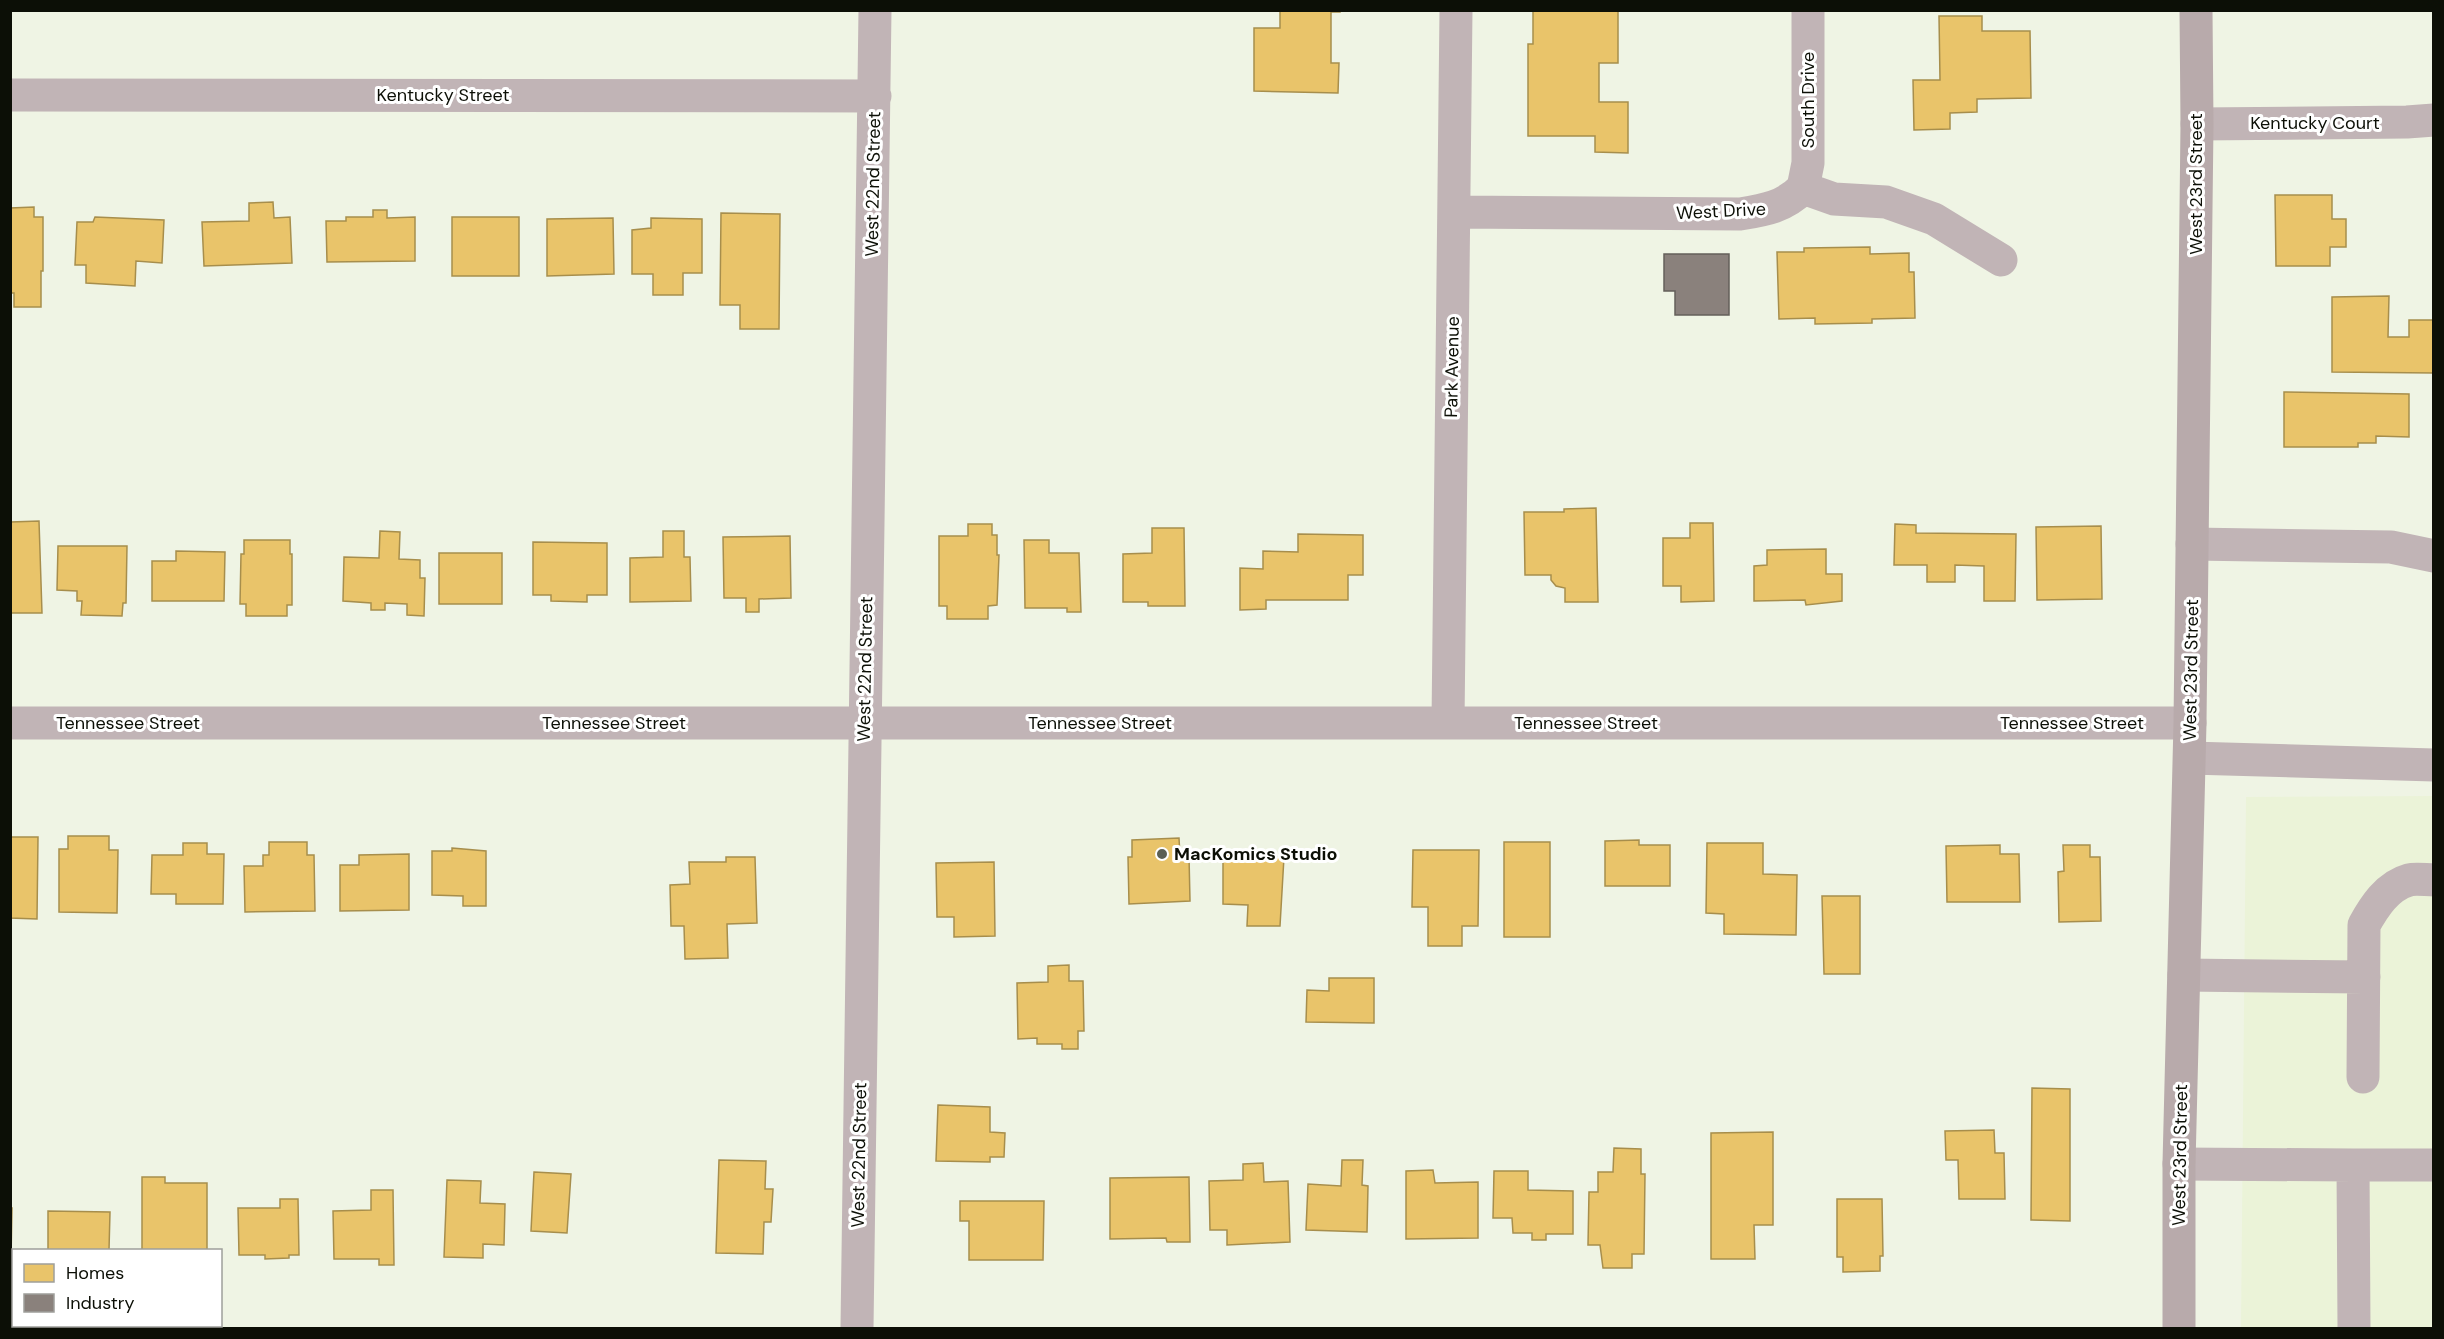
<svg xmlns="http://www.w3.org/2000/svg" width="2444" height="1339" viewBox="0 0 2444 1339" font-family="'DM Sans',sans-serif">
<style>
.built{fill:#ebf3d8}
.homes{fill:#e9c46a;stroke:#a78e4c;stroke-width:1.5}
.industry{fill:#8a817c;stroke:#645f59;stroke-width:1.5}
.lines{fill:none;stroke-linecap:round;stroke-linejoin:round}
.minor{stroke:#c1b4b6;stroke-width:33}
.major{stroke:#b8aaab;stroke-width:33}
.poi-dot{fill:#5b5f54;stroke:#fff;stroke-width:2}
.labels{text-anchor:middle;stroke-width:6;stroke-linejoin:round;paint-order:stroke}
.street-label{font-size:18px;fill:#0c0f06;stroke:#fff}
.poi-label{font-size:18px;font-weight:bold;fill:#0c0f06;stroke:#fff;text-anchor:start}
</style>
<rect width="100%" height="100%" fill="#eff4e4"/>
<path class="built" d="M2433,796V1328H2241L2246,797Z"/>
<path class="homes" d="M1280,10H1340V12H1331V63H1339L1338,93L1254,91V28H1280Z
M1533,10H1618V63H1599V102H1628V153L1595,152V136H1528V44H1533Z
M1939,16H1982V31H2030L2031,98L1977,99V112L1950,113V129L1914,130L1913,80H1940Z
M2275,195H2332V219H2346V247H2330V266H2276Z
M273,202L274,218L290,217L292,263L204,266L202,222L249,221V203Z
M34,207V217H43V271H41V307H14V293H10V208Z
M373,210H387V218L415,217V261L327,262L326,221H346V217H373Z
M721,213L780,214L779,329H740V305H720Z
M95,217L164,220L162,263L136,261L135,286L86,283V265H75L77,222H93Z
M452,217H519V276H452Z
M613,218L614,274L547,276V219Z
M651,218L702,219V273H683V295H653V274H632V230L651,228Z
M1870,247V254L1909,253V272H1914L1915,318L1872,319V323L1815,324V318L1779,319L1777,252H1804V248Z
M2389,296L2388,337H2409V320H2434V373L2332,372V297Z
M2284,392L2409,394V437L2376,436V443H2358V447H2284Z
M1596,508L1598,602H1565V588L1556,586L1551,580V575H1525L1524,512H1564V509Z
M39,521L42,613H10L11,522Z
M1690,523H1713L1714,601L1681,602V586H1663V538H1690Z
M968,524H992V535H997V555H999L997,605L988,606V619H947V606H939V536H968Z
M1895,524L1916,525V533L2016,534L2015,601H1984V566L1955,565V582H1927V565H1894Z
M2101,526L2102,599L2037,600L2036,527Z
M1152,528H1184L1185,606H1148V602H1123V554L1152,553Z
M380,531L400,532L399,559L420,560V578H425L424,616L407,615V604L385,603V610H371V603L343,601L344,557L379,558Z
M663,531H684V557H690L691,601L630,602V558L663,557Z
M1298,534L1363,535V575H1348V600H1266V609L1240,610V568L1263,569V551L1298,552Z
M790,536L791,598L759,599V612H746V598H724L723,537Z
M244,540H290V554H292V605H287V616H246V604H240L241,554H244Z
M1024,540H1049V553H1079L1081,612H1067V608H1025Z
M533,542L607,543V595H587V602L551,601V595H533Z
M58,546H127L126,603H123L122,616L81,615L82,601H77V591L57,590Z
M1826,549V574H1842V601L1806,605L1805,600L1754,601V566L1767,565V550Z
M176,551L225,552L224,601H152V561H176Z
M439,553H502V604H439Z
M68,836H109V850H118L117,913L59,912V849H68Z
M10,837H38L37,919L10,918Z
M1179,838L1180,856H1189L1190,901L1129,904L1128,857H1132V840Z
M1639,840V845H1670V886H1605V841Z
M269,842H307V855H314L315,911L245,912L244,866H263V855H269Z
M1504,842H1550V937H1504Z
M183,843H207V854H224L223,904H176V894H151L152,855H183Z
M1707,843H1763V874L1797,875L1796,935L1724,934V914L1706,913Z
M2000,845V854H2019L2020,902H1947L1946,846Z
M2063,845H2090V857H2100L2101,921L2059,922L2058,872L2064,871Z
M452,848L486,851V906H463V896L432,895V851H452Z
M1413,850H1479L1478,926H1462V946H1428V907H1412Z
M409,854V910L340,911V865H359V855Z
M1223,854L1284,857L1280,926H1247L1248,905L1223,904Z
M726,857H755L757,923L727,924L728,958L685,959L684,926H671L670,885L690,884L689,862H726Z
M994,862L995,936L954,937V917H937L936,863Z
M1822,896H1860V974H1824Z
M1069,965V981H1083L1084,1031H1078V1049H1062V1044H1037V1038L1018,1039L1017,983L1048,982V966Z
M1329,978H1374V1023L1306,1022L1307,990L1329,991Z
M2032,1088L2070,1089V1221L2031,1220Z
M938,1105L990,1107V1132L1005,1133L1004,1157H990V1162L936,1161Z
M1994,1130L1995,1153H2004L2005,1199H1959L1958,1160H1946L1945,1131Z
M1773,1132V1225H1754L1755,1259H1711V1133Z
M1614,1148L1641,1149V1174H1645L1644,1254H1632V1268H1603L1600,1245H1588L1589,1192H1598V1172H1613Z
M719,1160L766,1161L765,1189H773L771,1222H764L763,1254L716,1253Z
M1342,1160H1363L1362,1185L1368,1186L1367,1232L1306,1230L1308,1184L1341,1186Z
M1263,1163L1264,1182L1288,1181L1290,1242L1227,1245V1230H1210L1209,1181L1243,1180V1164Z
M1433,1170L1435,1183L1478,1182V1238L1406,1239V1171Z
M1494,1171H1528V1190L1573,1191V1234H1546V1240H1532V1233H1513L1512,1218H1493Z
M534,1172L571,1174L567,1233L531,1231Z
M142,1177H165V1183H207V1250H142Z
M1189,1177L1190,1242H1167L1166,1238L1110,1239V1178Z
M447,1180L481,1181L480,1203L505,1204L504,1245L483,1244V1258L444,1257Z
M371,1190H393L394,1265H379V1259H334L333,1211L371,1210Z
M280,1199H298L299,1255H289V1258L265,1259V1255H239L238,1208H280Z
M1837,1199H1882L1883,1256H1880V1271L1843,1272V1257H1837Z
M960,1201H1044L1043,1260H969V1221H960Z
M10,1208H12L11,1259H10Z
M48,1211L110,1212L109,1250H48Z"/>
<path class="industry" d="M1664,254H1729V315H1675V291H1664Z"/>
<g class="lines">
<path class="minor" d="M10,95L875,96
M2197,124L2407,122L2434,120
M1803,188L1834,199L1886,202L1934,219L2001,260
M1803,188L1808,163V10
M1454,212L1740,214C1765,210 1784,207 1803,188
M2192,544L2391,547L2434,556
M10,723H2190
M1448,723L1456,10
M2190,758L2434,765
M2184,975L2364,977
M2363,1077L2364,925C2374,907 2387,886 2409,880C2416,878 2426,880 2434,880
M2179,1164L2353,1165L2354,1328
M2353,1165H2434
M857,1328L875,10"/>
<path class="major" d="M2179,1328V1164L2190,723L2197,124L2196,10"/>
</g>
<circle class="poi-dot" cx="1162" cy="854" r="6"/>
<g class="labels">
<g class="street-label">
<text x="443" y="101">Kentucky Street</text>
<text transform="translate(1808 100) rotate(-90)" y="6">South Drive</text>
<text x="2315" y="129">Kentucky Court</text>
<text transform="translate(873 184) rotate(-89)" y="6">West 22nd Street</text>
<text transform="translate(2196 184) rotate(-90)" y="6">West 23rd Street</text>
<text transform="translate(1721 211) rotate(-3)" y="6">West Drive</text>
<text transform="translate(1452 367) rotate(-89)" y="6">Park Avenue</text>
<text transform="translate(865 669) rotate(-89)" y="6">West 22nd Street</text>
<text transform="translate(2191 670) rotate(-89)" y="6">West 23rd Street</text>
<text x="128" y="729">Tennessee Street</text>
<text x="614" y="729">Tennessee Street</text>
<text x="1100" y="729">Tennessee Street</text>
<text x="1586" y="729">Tennessee Street</text>
<text x="2072" y="729">Tennessee Street</text>
<text transform="translate(859 1155) rotate(-89)" y="6">West 22nd Street</text>
<text transform="translate(2180 1155) rotate(-89)" y="6">West 23rd Street</text>
</g>
<g class="poi-label">
<text x="1174" y="860">MacKomics Studio</text>
</g>
</g>
<rect width="2444" height="1339" fill="none" stroke="#0c0f06" stroke-width="24"/>
<rect x="12" y="1249" width="210" height="78" fill="#ffffff" stroke="#9e9f9b" stroke-width="1.5"/>
<rect x="24" y="1264" width="30" height="18" fill="#e9c46a" stroke="#9e9f9b" stroke-width="1.5"/>
<text x="66" y="1279" font-size="18" fill="#0c0f06">Homes</text>
<rect x="24" y="1294" width="30" height="18" fill="#8a817c" stroke="#9e9f9b" stroke-width="1.5"/>
<text x="66" y="1309" font-size="18" fill="#0c0f06">Industry</text>
</svg>
